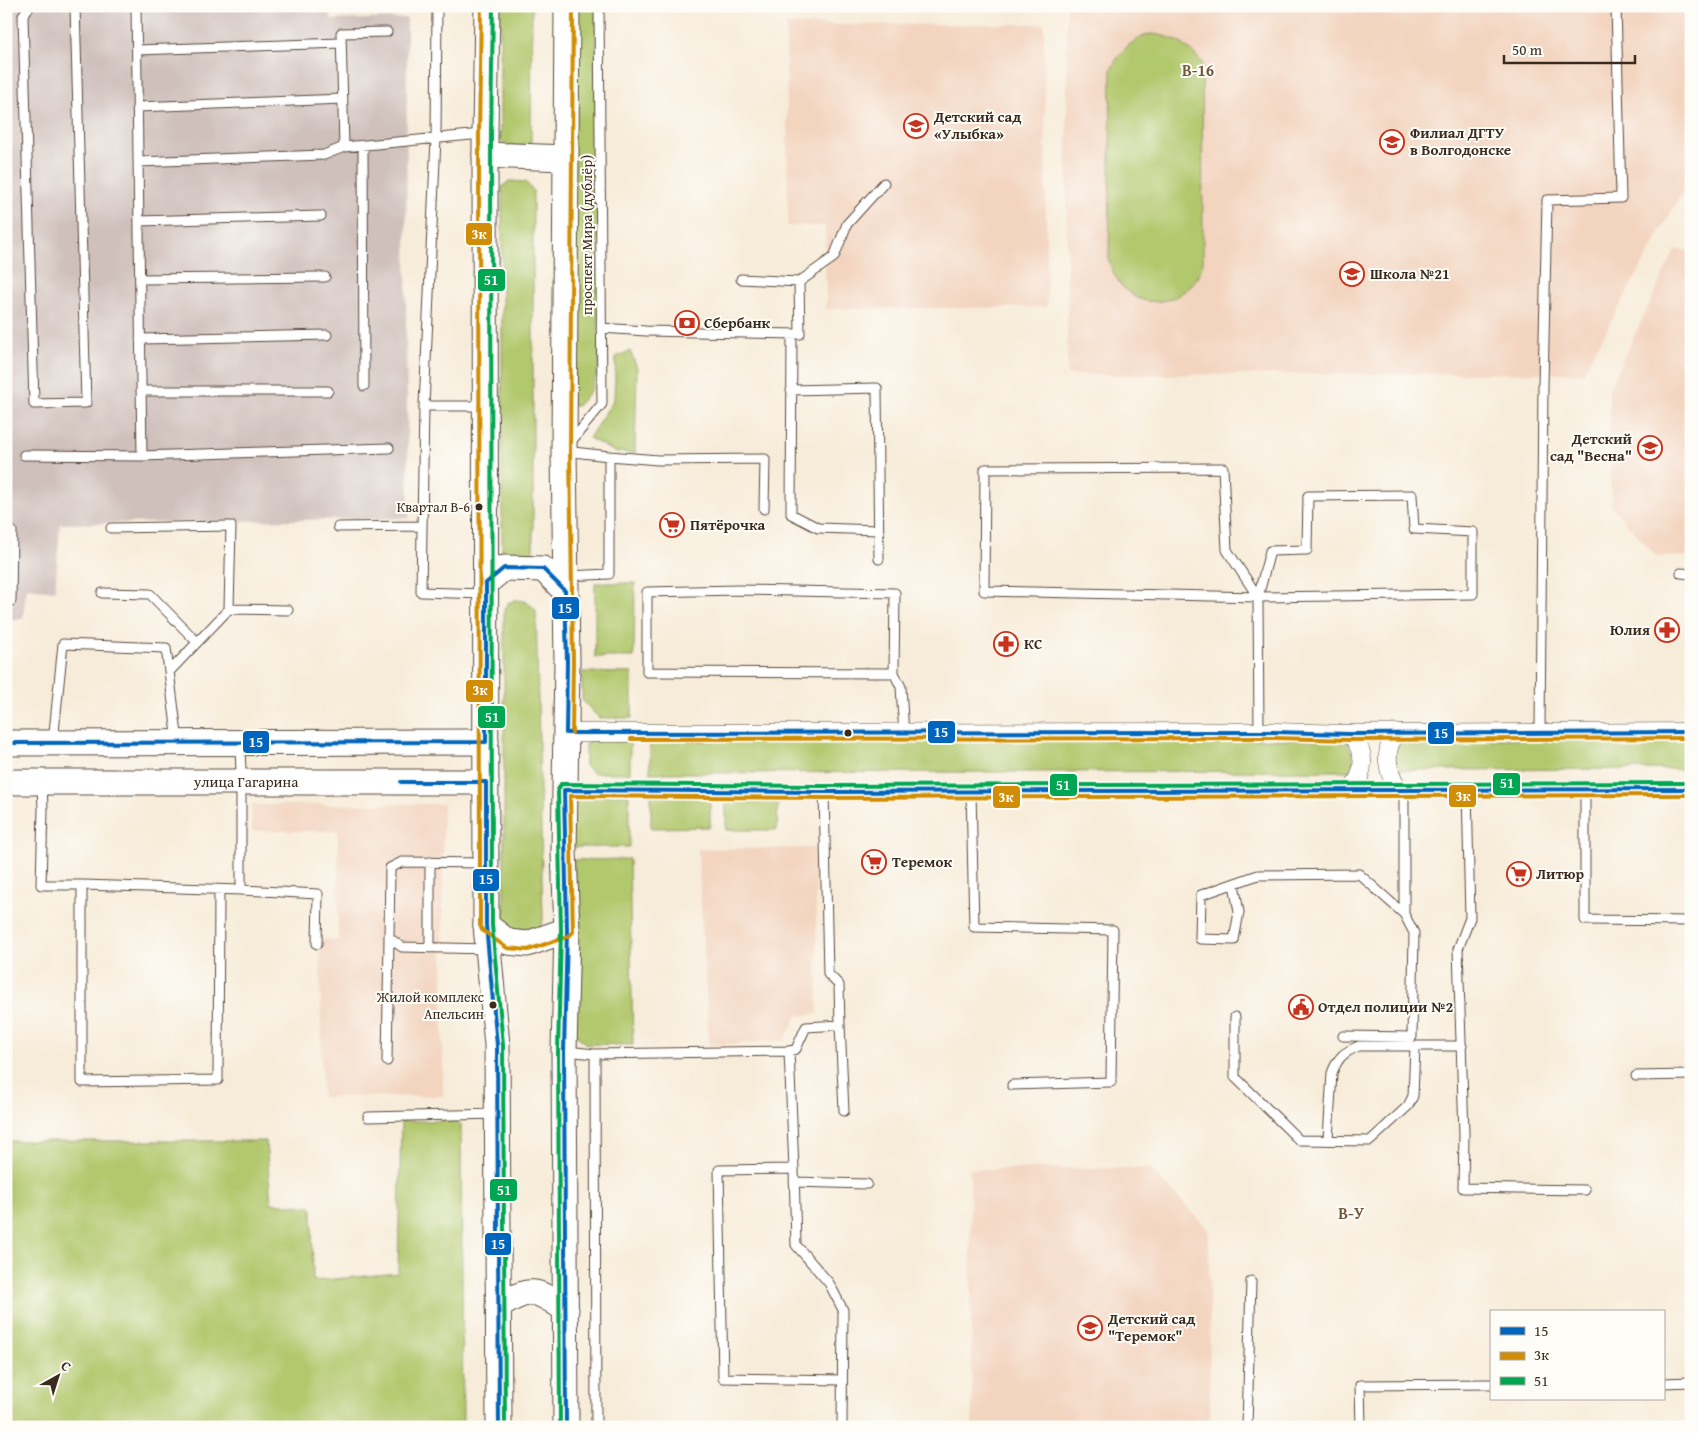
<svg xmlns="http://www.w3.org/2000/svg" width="1697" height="1433" viewBox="0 0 1697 1433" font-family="'Gentium Book Plus',serif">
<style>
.built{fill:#f3d4bf}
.industrial{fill:#cfc0bb}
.green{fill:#b2c86d;stroke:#767946}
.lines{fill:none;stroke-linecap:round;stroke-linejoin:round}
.lane-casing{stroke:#57473a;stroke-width:11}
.street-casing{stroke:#57473a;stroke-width:19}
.secondary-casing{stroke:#57473a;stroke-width:27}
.lane{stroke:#fff;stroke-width:9}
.street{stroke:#fff;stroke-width:18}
.secondary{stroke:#fff;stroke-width:25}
.bus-1-casing{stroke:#fdfcf7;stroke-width:8}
.bus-2-casing{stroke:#fdfcf7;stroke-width:8}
.bus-3-casing{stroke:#fdfcf7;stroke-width:8}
.bus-1{stroke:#0065bd;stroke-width:4}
.bus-2{stroke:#d18d06;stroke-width:4}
.bus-3{stroke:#00a651;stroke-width:4}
.bus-dot{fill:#3b2a1e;stroke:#fdfcf7;stroke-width:2}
.labels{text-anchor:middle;stroke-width:4;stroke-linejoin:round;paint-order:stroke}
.bus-label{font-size:14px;fill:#3b2a1e;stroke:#fdfcf7;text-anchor:end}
.poi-label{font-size:15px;font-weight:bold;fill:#3b2a1e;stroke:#fdfcf7;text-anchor:start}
.street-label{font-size:15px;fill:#3b2a1e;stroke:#fdfcf7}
.neighbourhood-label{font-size:16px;font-weight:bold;fill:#725739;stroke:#fdfcf7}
.line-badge{stroke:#fdfcf7;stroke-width:2}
.badge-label{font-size:14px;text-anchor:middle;font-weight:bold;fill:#fff}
</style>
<rect width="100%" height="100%" fill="#fdfcf7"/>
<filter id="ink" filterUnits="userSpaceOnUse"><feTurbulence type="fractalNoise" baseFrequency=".02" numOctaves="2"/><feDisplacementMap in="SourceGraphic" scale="10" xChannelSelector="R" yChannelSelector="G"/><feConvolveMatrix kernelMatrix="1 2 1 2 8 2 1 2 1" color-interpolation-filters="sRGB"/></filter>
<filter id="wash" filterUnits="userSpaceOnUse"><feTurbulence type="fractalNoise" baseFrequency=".0096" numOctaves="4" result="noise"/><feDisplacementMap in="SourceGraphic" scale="20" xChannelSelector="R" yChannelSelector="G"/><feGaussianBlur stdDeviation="1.12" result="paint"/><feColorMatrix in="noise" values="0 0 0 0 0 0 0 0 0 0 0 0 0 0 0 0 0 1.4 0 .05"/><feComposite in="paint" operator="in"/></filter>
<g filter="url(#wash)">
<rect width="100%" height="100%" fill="#f7ecd9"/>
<path class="built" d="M1067,6H1691V176L1583,373L1067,375Z
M1044,24L1047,307L826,309L825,226H788L786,25Z
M1675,250H1691V556L1657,557L1611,506L1609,389Z
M443,804V1096L322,1097L320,939L338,940V831H252L251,805Z
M815,848L818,1014L797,1016L784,1041L709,1045L698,849Z
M1150,1168L1209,1230L1210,1427H972L970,1169Z"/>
<path class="industrial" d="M6,6H331V20L407,18L406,343L409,518L60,524L55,591L26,588L23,619H6Z"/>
<path class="green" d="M500,6H532L531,142C521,149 510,148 500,141Z
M570,6H596L599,366L591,390L577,406L568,404Z
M1150,34C1172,35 1189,46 1202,63L1203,263C1201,268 1199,273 1197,278C1193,285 1184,292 1177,296C1144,312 1117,292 1109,260L1111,70C1119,52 1131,40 1150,34Z
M509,181L526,182L533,191V560L527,555L509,554L502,561V187Z
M630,351L637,368L635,453L615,452L589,438L614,399L616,357Z
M595,583H635L634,657H595Z
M515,600C524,600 530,603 536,610L543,920L539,931L523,937L506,927L504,919V610L508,603Z
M582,672L632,673V718H599L582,700Z
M1691,738V769L1399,770L1394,760L1396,743L1403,739Z
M1345,739C1352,751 1358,759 1349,771L650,773V741Z
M591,740L630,741V773H593L585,766V744Z
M586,795H629V847H572L573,804Z
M651,795L710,796V827L651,828Z
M726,802H778L777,830H726Z
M629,859L633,1045L586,1044L575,1034L574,860Z
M401,1121H454L461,1124L463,1427H6V1141H266L271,1203L312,1207L313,1281L398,1273Z"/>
</g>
<g filter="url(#ink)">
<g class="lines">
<defs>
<path id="lane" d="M30,6L23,15L34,404L86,403L75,6
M136,6L142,456
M387,32L341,33L344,147L482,134
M137,50L341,43
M137,107L343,99
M363,145L364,386
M138,162L324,155L344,147
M139,221L321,216
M140,279L325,277
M799,282L834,257L847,224L884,183
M601,328L646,331L800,334L799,282L741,279
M792,334L791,514L818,528L878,530
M140,339L327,335
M791,390L877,388L879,559
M141,391H328
M424,406L436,138L437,6
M569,444L602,404L599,6
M564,451L609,456V574L568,576
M24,455L142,456L389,448
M609,456L658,460L765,459L764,509
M338,527L422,526
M111,528L231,526L229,609
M1681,573L1691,574
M102,593L150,594L197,642
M485,594L421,592L424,406H485
M1258,597L1227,550L1223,468L985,469L984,591L1258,597L1473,594V532L1414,529L1412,495L1308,496L1307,550L1270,551L1258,597L1259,732
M6,601H11L12,531
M169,672L229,609L288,610
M894,673L647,672V592L739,590L895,593L894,673L901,687L904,734
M1540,732L1543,386L1547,200L1621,198L1616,6
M53,742L63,644L166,648L178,742
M233,779L241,770L240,750L236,746
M42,784L43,809L41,885H82L241,890V783
M1467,789L1470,918L1458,949L1464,1134L1463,1188L1585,1190
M1585,789V920L1691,921
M971,791L974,927L1113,930L1111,1082L1012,1085
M484,863L402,862L390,868L389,938L402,947L488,949
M1234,884L1239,912L1234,940L1200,939L1201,895L1258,875L1359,874L1404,914
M82,885V1082L218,1080L219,890
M241,890L318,894L317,944
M430,948V862
M1235,1017V1077L1299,1140L1370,1141L1408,1106L1413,1096L1415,1046
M840,1025L844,1111
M1343,1036L1412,1037L1414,933L1404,914V790
M566,1051L595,1054L596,1427
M789,1051L794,1169L719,1170L723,1378L842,1380
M595,1054L789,1051L796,1049L806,1027L840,1025L839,985L828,974L824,792
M387,1061L389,938
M1636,1076L1691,1075
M368,1117L497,1114
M1328,1139L1332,1073C1338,1057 1344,1052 1359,1046H1462
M794,1169L796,1245L829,1283L843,1310L842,1427
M794,1182L867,1184
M1663,1383L1691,1382
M1247,1427L1251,1281
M1361,1427L1360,1385L1491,1384"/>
<path id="street" d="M566,733L1274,732L1350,734L1691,732
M1395,733C1384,752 1386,770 1398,789
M1350,734C1366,751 1366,771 1352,789
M564,790L824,792L1691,789"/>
<g id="secondary">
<path d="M487,6L485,134L486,925L497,1045L499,1427"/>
<path d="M485,155L566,158"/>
<path d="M486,583L504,568L543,569L565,591"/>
<path d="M6,743L486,742"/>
<path id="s1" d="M6,782H486"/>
<path d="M486,925L508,942L527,944L567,930"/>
<path d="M498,1307C529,1287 536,1288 566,1310"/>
<path d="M566,1427L564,1051L567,930L564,852L567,661L564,451L567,6"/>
</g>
</defs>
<use href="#lane" class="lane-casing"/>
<use href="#street" class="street-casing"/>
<use href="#secondary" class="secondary-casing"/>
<use href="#lane" class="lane"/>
<use href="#street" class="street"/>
<use href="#secondary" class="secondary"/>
<defs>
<path id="bus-1" d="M6,743L486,742V583L504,568L543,569L565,591L567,661L566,733L1274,732L1350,734L1691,732
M401,782H486V925L497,1045L499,1427
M566,1427L564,1051L567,930L564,790L824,792L1691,789"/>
<path id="bus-2" d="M481,6L479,134L480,925L482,930L507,948L528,950L569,936L573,932L570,796L824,798L1691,795
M572,733L573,661L570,451L573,6
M631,739L1274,738L1350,740L1691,738"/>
<path id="bus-3" d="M493,6L491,134L492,925L503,1045L505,1427
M560,1427L558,1051L561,930L558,790L561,784L824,786L1691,783"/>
</defs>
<use href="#bus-1" class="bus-1-casing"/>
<use href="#bus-2" class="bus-2-casing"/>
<use href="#bus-3" class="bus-3-casing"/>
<use href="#bus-1" class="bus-1"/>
<use href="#bus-2" class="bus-2"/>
<use href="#bus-3" class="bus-3"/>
</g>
</g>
<defs>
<symbol id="school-ring" viewBox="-11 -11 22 22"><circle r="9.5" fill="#fdfcf7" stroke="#c8321e" stroke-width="1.5"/><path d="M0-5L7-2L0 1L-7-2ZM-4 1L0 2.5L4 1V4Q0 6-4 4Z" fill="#c8321e"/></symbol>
<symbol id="bank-ring" viewBox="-11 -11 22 22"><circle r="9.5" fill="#fdfcf7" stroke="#c8321e" stroke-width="1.5"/><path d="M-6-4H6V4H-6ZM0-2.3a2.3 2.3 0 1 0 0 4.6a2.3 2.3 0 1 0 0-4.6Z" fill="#c8321e"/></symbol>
<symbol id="supermarket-ring" viewBox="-11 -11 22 22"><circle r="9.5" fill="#fdfcf7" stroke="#c8321e" stroke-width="1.5"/><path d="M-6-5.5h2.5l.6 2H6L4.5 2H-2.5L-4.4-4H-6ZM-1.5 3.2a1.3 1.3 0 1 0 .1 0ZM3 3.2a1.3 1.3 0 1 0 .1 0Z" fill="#c8321e"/></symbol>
<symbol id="pharmacy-ring" viewBox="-11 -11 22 22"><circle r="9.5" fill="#fdfcf7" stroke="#c8321e" stroke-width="1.5"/><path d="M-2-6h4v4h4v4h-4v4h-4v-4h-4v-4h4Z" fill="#c8321e"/></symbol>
<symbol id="civic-ring" viewBox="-11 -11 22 22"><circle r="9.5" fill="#fdfcf7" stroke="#c8321e" stroke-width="1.5"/><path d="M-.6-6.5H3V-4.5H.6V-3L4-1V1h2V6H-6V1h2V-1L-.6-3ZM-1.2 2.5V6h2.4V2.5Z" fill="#c8321e"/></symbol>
</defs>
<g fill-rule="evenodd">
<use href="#school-ring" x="902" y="112" width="28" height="28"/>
<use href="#school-ring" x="1378" y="128" width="28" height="28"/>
<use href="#school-ring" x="1338" y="260" width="28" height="28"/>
<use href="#bank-ring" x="673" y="309" width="28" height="28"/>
<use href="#school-ring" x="1636" y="434" width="28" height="28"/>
<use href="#supermarket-ring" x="658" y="511" width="28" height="28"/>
<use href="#pharmacy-ring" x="1653" y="616" width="28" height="28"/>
<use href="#pharmacy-ring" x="992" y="630" width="28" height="28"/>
<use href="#supermarket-ring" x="860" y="848" width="28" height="28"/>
<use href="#supermarket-ring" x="1505" y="860" width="28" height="28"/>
<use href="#civic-ring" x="1287" y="993" width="28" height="28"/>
<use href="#school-ring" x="1076" y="1314" width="28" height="28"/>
</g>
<g class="bus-dot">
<circle cx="479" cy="507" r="4.5"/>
<circle cx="848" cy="733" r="4.5"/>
<circle cx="493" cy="1005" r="4.5"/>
</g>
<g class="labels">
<g class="bus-label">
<text x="470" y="512">Квартал В-6</text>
<text x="484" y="1002">Жилой комплекс<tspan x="484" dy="17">Апельсин</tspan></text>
</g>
<g class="poi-label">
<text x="934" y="122">Детский сад<tspan x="934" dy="17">«Улыбка»</tspan></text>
<text x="1410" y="138">Филиал ДГТУ<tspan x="1410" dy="17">в Волгодонске</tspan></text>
<text x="1370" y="279">Школа №21</text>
<text x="704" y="328">Сбербанк</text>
<text x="1632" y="444" text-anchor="end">Детский<tspan x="1632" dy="17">сад "Весна"</tspan></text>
<text x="690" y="530">Пятёрочка</text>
<text x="1650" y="635" text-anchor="end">Юлия</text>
<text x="1024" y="649">КС</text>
<text x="892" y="867">Теремок</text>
<text x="1536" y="879">Литюр</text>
<text x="1318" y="1012">Отдел полиции №2</text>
<text x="1108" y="1324">Детский сад<tspan x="1108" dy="17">"Теремок"</tspan></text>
</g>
<g class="street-label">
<text transform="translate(587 235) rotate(-90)" y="5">проспект Мира (дублёр)</text>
<text dy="5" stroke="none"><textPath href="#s1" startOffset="240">улица Гагарина</textPath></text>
</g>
<g class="neighbourhood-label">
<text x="1198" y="76">В-16</text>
<text x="1351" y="1219">В-У</text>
</g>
</g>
<g class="line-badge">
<rect x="465" y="222" width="28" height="24" rx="5" fill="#d18d06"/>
<rect x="477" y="268" width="29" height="24" rx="5" fill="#00a651"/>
<rect x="551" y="596" width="29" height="24" rx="5" fill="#0065bd"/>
<rect x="465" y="679" width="29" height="24" rx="5" fill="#d18d06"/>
<rect x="477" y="705" width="29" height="24" rx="5" fill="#00a651"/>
<rect x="927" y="720" width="29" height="24" rx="5" fill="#0065bd"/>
<rect x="1427" y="721" width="28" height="24" rx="5" fill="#0065bd"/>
<rect x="242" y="730" width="28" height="24" rx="5" fill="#0065bd"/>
<rect x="1492" y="772" width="29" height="24" rx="5" fill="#00a651"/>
<rect x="1049" y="773" width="29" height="24" rx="5" fill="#00a651"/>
<rect x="1448" y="784" width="29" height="24" rx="5" fill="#d18d06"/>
<rect x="992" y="785" width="29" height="24" rx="5" fill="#d18d06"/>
<rect x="472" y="868" width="28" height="24" rx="5" fill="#0065bd"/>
<rect x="489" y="1178" width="29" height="24" rx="5" fill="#00a651"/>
<rect x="484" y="1232" width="28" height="24" rx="5" fill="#0065bd"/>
</g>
<g class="badge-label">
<text x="479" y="239">3к</text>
<text x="491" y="285">51</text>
<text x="565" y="613">15</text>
<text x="480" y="695">3к</text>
<text x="492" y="722">51</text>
<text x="941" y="737">15</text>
<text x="1441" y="738">15</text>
<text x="256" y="747">15</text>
<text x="1507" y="788">51</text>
<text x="1063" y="790">51</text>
<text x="1463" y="801">3к</text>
<text x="1006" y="802">3к</text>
<text x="486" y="884">15</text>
<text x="504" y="1195">51</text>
<text x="498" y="1249">15</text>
</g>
<rect width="1697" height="1433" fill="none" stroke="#fdfcf7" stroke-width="25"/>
<rect x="1490" y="1310" width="175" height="90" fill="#fdfcf7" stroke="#afa8a0"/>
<rect x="1500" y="1327" width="25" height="8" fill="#0065bd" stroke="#afa8a0"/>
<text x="1534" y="1336" font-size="15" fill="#3b2a1e">15</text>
<rect x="1500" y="1352" width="25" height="8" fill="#d18d06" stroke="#afa8a0"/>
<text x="1534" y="1360" font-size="15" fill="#3b2a1e">3к</text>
<rect x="1500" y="1377" width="25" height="8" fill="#00a651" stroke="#afa8a0"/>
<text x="1534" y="1386" font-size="15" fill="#3b2a1e">51</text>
<g transform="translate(58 1376) rotate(39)" stroke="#fdfcf7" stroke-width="4" paint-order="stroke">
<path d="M0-4L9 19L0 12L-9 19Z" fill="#3b2a1e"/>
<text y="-8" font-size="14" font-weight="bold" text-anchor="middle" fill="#3b2a1e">С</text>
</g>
<path d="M1504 55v8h131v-8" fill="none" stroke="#3b2a1e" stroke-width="2.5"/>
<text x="1512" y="55" font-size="15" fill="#3b2a1e" stroke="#fdfcf7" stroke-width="4" paint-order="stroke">50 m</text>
</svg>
